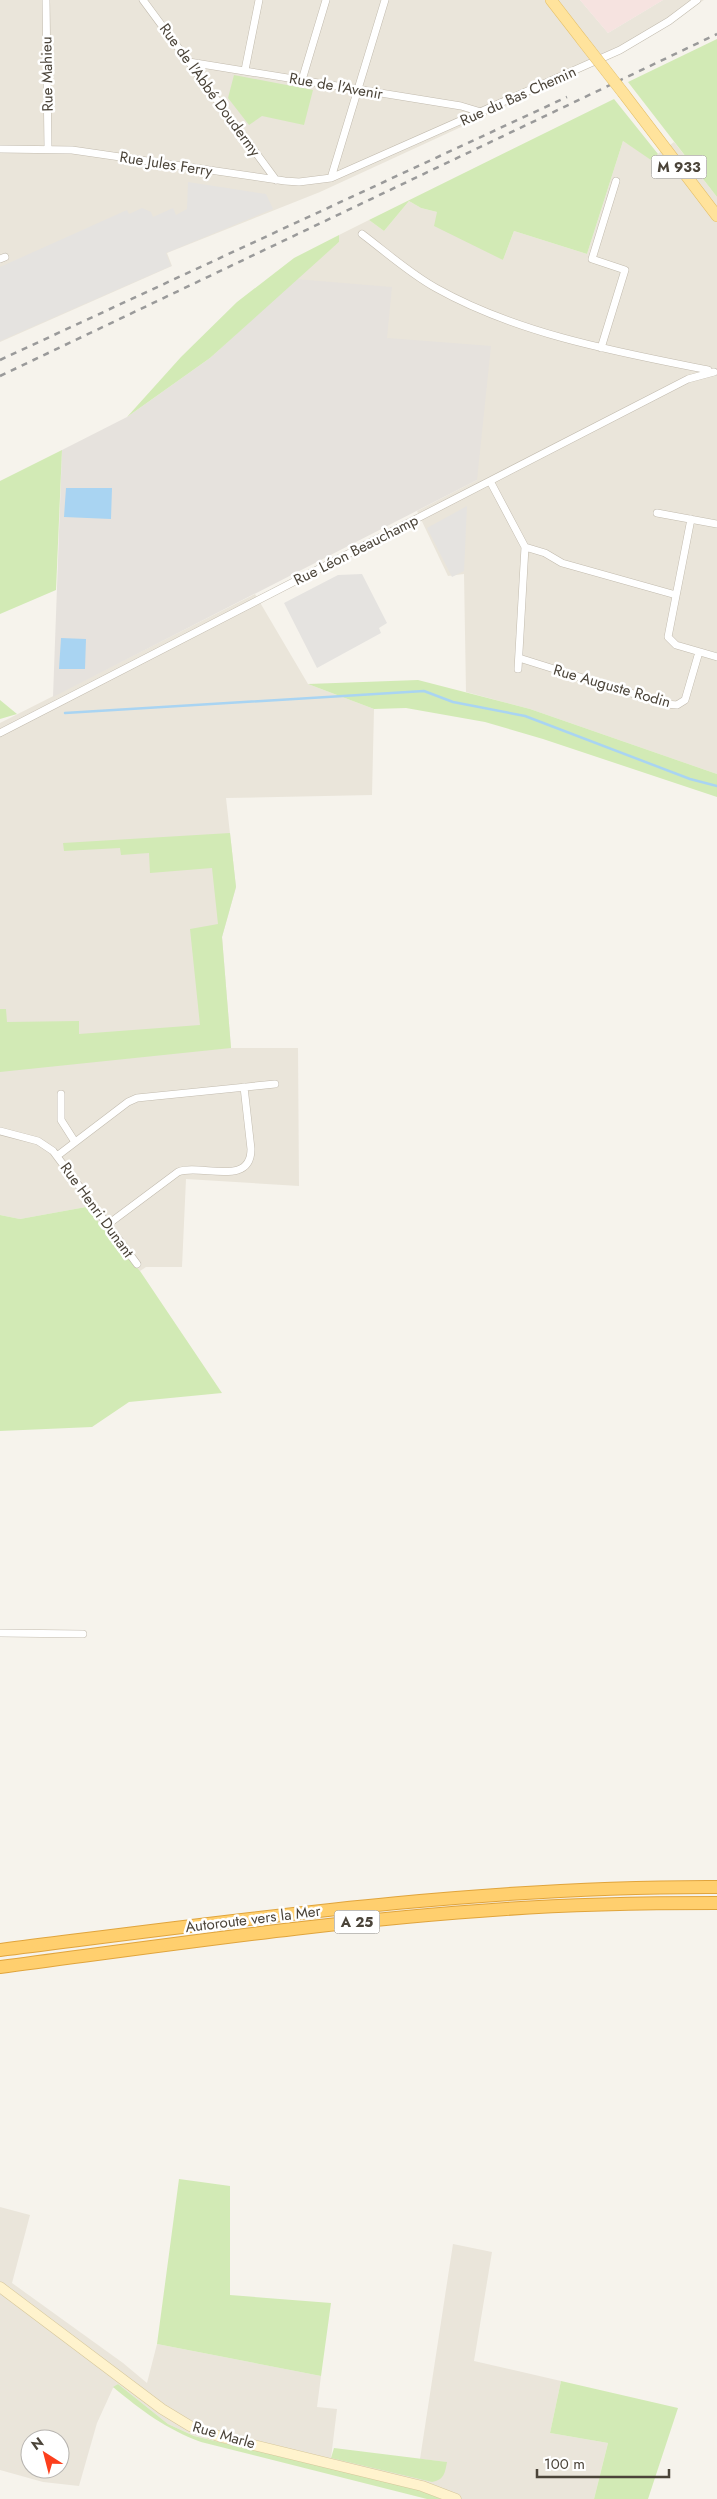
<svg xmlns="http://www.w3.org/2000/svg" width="717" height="2499" viewBox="0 0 717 2499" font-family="Jost,sans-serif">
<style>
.residential{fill:#eae5da;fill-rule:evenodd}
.industrial{fill:#e6e2dd}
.medical{fill:#f6e3e0}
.green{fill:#d2eab5}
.parking{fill:#e5e3e0}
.water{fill:#a9d4f2}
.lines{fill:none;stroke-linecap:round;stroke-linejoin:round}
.stream{stroke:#a9d4f2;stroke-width:2.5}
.street-casing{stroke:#c2bbae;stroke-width:8}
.secondary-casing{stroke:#d6c79b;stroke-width:11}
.primary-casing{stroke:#e6c16a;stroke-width:12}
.highway-casing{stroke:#e0a43c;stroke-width:14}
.street{stroke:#fff;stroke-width:7}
.secondary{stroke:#fff3cd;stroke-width:10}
.primary{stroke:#ffe39c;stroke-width:11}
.highway{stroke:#ffcf6e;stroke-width:12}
.rail{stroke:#9a9a9a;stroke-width:2.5;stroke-dasharray:6 6;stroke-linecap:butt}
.primary-bridge-casing{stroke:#e6c16a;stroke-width:12;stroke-linecap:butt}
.primary-bridge{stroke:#ffe39c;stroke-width:11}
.labels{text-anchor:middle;stroke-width:5;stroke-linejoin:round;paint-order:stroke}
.shield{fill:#fff;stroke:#817c74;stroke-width:1}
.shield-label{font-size:14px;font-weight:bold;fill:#4b4439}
.street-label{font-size:15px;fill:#4b4439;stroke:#fff}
</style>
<rect width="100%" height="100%" fill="#f6f3ec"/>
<path class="residential" d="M0,0H580L608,33L663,0H704L622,53L320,192L167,253L172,266L0,342Z
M623,141L651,159L674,142L717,197V774L530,709L466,692L464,574L448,576L417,511L477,480L387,338L296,279L339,242V235L369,220L384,231L409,201L421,208L437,212L503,260L514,231L587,254Z
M255,594L308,684L374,709L372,795L226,798L236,887L222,937L231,1048H298L299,1186L186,1179L182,1267H146L140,1271L86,1207L20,1219L0,1215V723Z
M0,2207L30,2215L12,2283L123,2363L147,2383L157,2344L321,2376L317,2407L337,2409L331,2458L447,2462L420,2459L453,2244L492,2252L474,2361L561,2381L550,2433L608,2443L594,2499H441L424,2491L194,2436L168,2424L118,2384L113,2388L97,2423L79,2486L43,2482L0,2470ZM30,2439H60V2469H30Z"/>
<path class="industrial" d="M296,279L392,287L387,338L491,346L477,480L53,697L62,450L127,417L210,358Z"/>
<path class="medical" d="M580,0H663L608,33Z"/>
<path class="green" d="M717,39V197L628,82Z
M234,75L313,90L304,125L262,116L249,125L228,98Z
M614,99L658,154L651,160L623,141L587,254L514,231L503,260L434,226L437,212L421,208L409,201L384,231L369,220Z
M339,235V242L210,358L127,417L181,357L237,302L294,258Z
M62,450L56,590L0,614V481Z
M418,680L530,709L717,774V797L543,739L485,722L406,708L374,709L308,684Z
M0,700L17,714L0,719Z
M230,833L236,887L222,937L231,1048L0,1072V1009H6L7,1022L79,1021V1034L200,1025L190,929L218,924L212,868L150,873L149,853L121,855L120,848L64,851L63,843Z
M86,1207L140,1271L222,1393L129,1402L92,1427L0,1431V1215L20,1219Z
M179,2179L230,2186V2295L331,2303L321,2376L157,2344Z
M561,2381L678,2408L648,2499H594L608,2443L550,2433Z
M118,2384L168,2424L194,2436L424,2491L441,2499H427L201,2442C166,2429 142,2411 113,2387Z
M334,2448L447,2462C445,2473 444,2480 432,2482L331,2458Z"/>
<path class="parking" d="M188,182L266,194L273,209L166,253L171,266L0,341V267L127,210L129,214L142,208L151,212L153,217L173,208L176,215L187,209Z
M467,506L464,571L452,577L427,528Z
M362,574L387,623L379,628L381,633L317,668L284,603L338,575Z"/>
<path class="water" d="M66,488H112L111,519L64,517Z
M61,638L86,639L85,669H59Z"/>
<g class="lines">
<path class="stream" d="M65,713L424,691L453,702L525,716L690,779L717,786"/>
<defs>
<path id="street" d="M46,0L48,148
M143,0L276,180
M189,62L461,106L481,112
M245,70L259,0
M302,80L326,0
M0,149L72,150L285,181L299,182L331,178L620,50L669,21L697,0
M331,178L385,0
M362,234C386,252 409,273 436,288C518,334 617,352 708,370
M0,259L5,257
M601,348L625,270L592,259L616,181
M490,481L525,547L518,669
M657,513L717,524
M691,519L668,637L676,645L717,657
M525,547L545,553L562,563L676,595
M519,658L666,704L677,705L685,700L699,652
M0,733L688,379L714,372
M61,1094V1120L75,1142
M0,1131L38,1141L53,1151L137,1264
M57,1156L128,1102L137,1098L275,1084
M107,1225L178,1172C200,1163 251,1188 251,1149L244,1087
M0,1633L83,1634"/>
<path id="secondary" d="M0,2287L162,2409L190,2426L221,2437L422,2486L456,2499"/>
<path id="primary" d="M551,0L582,40
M624,94L717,216"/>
<path id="highway" d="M0,1950C239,1920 476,1886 717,1887
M0,1967C168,1945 337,1920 506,1909C576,1904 647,1903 717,1903"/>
</defs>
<use href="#street" class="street-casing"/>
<use href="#secondary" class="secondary-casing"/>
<use href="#primary" class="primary-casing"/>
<use href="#highway" class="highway-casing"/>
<use href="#street" class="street"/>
<use href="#secondary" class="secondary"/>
<use href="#primary" class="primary"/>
<use href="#highway" class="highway"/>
<path class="rail" d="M0,360L567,97
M0,376L717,34"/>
<defs>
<path id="primary-bridge" d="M582,40L624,94"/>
</defs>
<use href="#primary-bridge" class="primary-bridge-casing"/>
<use href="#primary-bridge" class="primary-bridge"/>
</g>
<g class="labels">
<g class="shield">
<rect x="651.5" y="155.5" width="55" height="23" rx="4"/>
<rect x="334.5" y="1910.5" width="45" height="23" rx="4"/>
</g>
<g class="shield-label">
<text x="679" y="172">M 933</text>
<text x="357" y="1927">A 25</text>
</g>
<g class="street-label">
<text transform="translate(47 74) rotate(-91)" y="5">Rue Mahieu</text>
<text transform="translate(336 86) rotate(10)" y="5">Rue de l'Avenir</text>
<text transform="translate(210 90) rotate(54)" y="5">Rue de l'Abbé Doudermy</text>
<text transform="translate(518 96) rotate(-24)" y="5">Rue du Bas Chemin</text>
<text transform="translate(166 164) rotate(9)" y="5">Rue Jules Ferry</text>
<text transform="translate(356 550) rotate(-27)" y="5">Rue Léon Beauchamp</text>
<text transform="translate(612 686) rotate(16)" y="5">Rue Auguste Rodin</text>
<text transform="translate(97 1210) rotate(54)" y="5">Rue Henri Dunant</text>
<text transform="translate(253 1919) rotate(-7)" y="5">Autoroute vers la Mer</text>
<text transform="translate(224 2435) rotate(16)" y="5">Rue Marle</text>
</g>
</g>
<g transform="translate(45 2454) rotate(324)"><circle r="24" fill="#ffffff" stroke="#b7b4b0"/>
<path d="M0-4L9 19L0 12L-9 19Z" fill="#fc3f1d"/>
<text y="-8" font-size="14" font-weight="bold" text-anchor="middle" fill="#4b4439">N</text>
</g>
<path d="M537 2469v8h132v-8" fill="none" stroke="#4b4439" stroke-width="2.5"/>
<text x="544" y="2469" font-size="15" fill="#4b4439" stroke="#ffffff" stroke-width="4" paint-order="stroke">100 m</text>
</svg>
